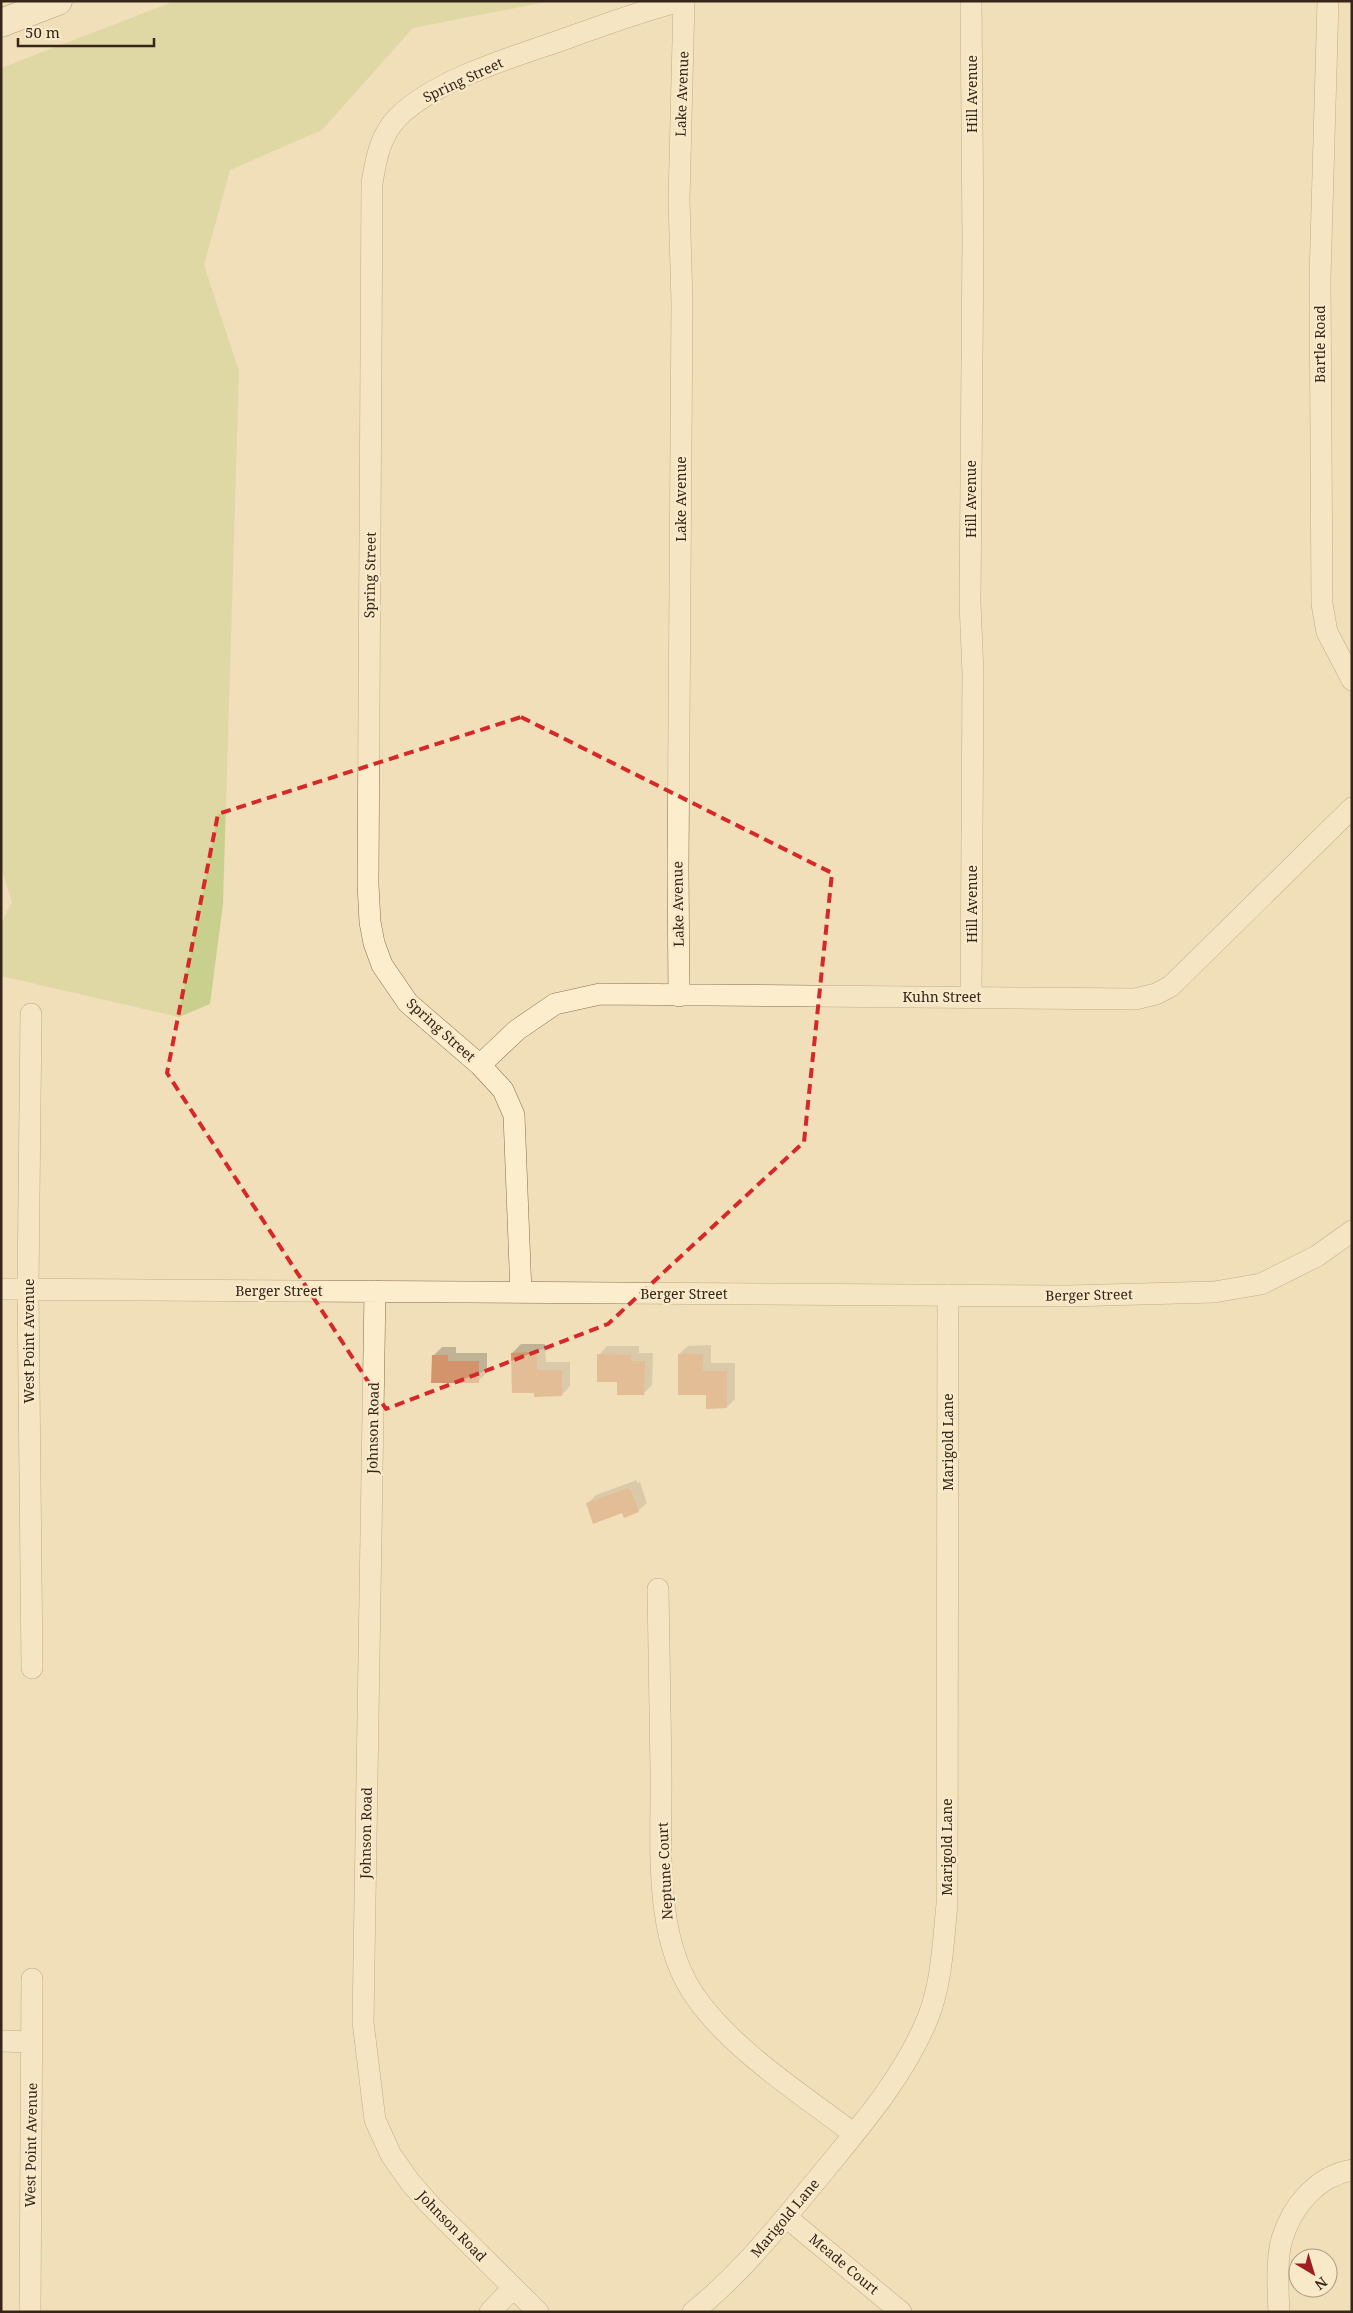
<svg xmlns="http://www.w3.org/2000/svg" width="1353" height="2313" viewBox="0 0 1353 2313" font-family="'Noto Serif',serif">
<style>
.green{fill:#c9d08d}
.shadow{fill:#0003}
.building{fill:#d3946b}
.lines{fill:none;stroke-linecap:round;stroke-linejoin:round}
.minor-casing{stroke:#896e52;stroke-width:22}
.secondary-casing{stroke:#6a4f36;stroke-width:29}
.minor{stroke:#fcedcc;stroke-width:21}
.secondary{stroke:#fcedcc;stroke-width:28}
.marked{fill:none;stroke:#d62828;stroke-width:4;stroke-dasharray:10 6;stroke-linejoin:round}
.labels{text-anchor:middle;stroke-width:5;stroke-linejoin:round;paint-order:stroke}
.street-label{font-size:14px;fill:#362619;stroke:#f8e9c9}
</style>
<rect width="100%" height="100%" fill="#f1dfb9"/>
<path class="green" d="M175,1H551L413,28L322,130L230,170L204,265L239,371L223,904L210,1004L179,1017L1,976V923L12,902L1,867V68Z"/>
<path class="shadow" d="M521,1344H545L546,1362H570V1386L562,1395L535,1391L512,1353Z
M711,1345V1363H735V1399L727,1407L707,1394L679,1354L688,1346Z
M607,1346H639V1353H653L652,1385L643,1394L618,1381L599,1355Z
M442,1347H456V1353H487V1373L478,1381L433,1356Z
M637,1480V1483L640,1482L647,1503L638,1511H623L588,1503L596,1495Z"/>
<path class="building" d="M537,1352V1370H562V1396L534,1397V1393H512L511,1353Z
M597,1354L631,1355V1361H645L644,1395H617V1382H597Z
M678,1354H703V1371H727V1408L706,1409V1395H678Z
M432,1355H448V1361H479V1383H431Z
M628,1488L629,1490H631L639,1512L624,1518L622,1513L593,1524L586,1503Z"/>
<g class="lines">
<defs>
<path id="minor" d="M971,1L973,240L970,603L973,674L971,997
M1328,1L1320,278L1322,604L1327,632L1352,680
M679,996L678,868L682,302L679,200L684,1
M31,1014L28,1289L32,1668
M480,1065L517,1030L555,1004L600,994L1135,999L1156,994L1171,986L1352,808
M1,1289L1068,1296L1214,1292L1261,1284L1317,1256L1352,1231
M375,1291L363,2022L375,2120L391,2155L410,2182L431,2206L538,2312
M521,1293L514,1115L503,1090L480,1065L408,1003L382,965L374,943L370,922L368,884L372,183C376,159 380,135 398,117C437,79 510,58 562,40C601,26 640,11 681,1
M658,1589C659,1649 660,1710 661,1771C662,1843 652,1938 697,1999C734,2051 803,2095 854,2134
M1,2041L32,2042
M786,2217L901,2312
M30,2312L32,1979
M490,2312L513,2288
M693,2312C742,2273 780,2224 820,2176C859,2128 903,2078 927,2020C942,1984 943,1943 947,1904L948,1295
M1279,2312C1278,2291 1276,2259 1282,2239C1292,2206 1317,2176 1352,2170"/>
<path id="secondary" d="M1,23L58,1"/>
</defs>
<use href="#minor" class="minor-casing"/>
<use href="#secondary" class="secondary-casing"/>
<use href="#minor" class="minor"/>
<use href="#secondary" class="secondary"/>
</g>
<path d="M0 0H1353V2313H0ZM521,717L832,873L804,1142L608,1324L386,1409L167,1073L218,814Z" fill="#f1dfb9" fill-opacity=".55" fill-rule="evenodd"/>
<path class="marked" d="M521,717L832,873L804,1142L608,1324L386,1409L167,1073L218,814Z"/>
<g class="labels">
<g class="street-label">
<text transform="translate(463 80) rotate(-25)" y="5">Spring Street</text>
<text transform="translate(682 94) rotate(-88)" y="5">Lake Avenue</text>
<text transform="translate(972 94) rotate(-90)" y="5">Hill Avenue</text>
<text transform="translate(1320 344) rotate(-90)" y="5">Bartle Road</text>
<text transform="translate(681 499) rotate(-90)" y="5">Lake Avenue</text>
<text transform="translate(971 499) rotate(-90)" y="5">Hill Avenue</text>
<text transform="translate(370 575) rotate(-89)" y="5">Spring Street</text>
<text transform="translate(678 904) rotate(-91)" y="5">Lake Avenue</text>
<text transform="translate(972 904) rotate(-90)" y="5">Hill Avenue</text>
<text x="942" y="1002">Kuhn Street</text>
<text transform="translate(441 1030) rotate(42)" y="5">Spring Street</text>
<text x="279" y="1296">Berger Street</text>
<text x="684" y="1299">Berger Street</text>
<text transform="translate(1089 1295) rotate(-1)" y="5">Berger Street</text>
<text transform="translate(29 1341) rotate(-90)" y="5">West Point Avenue</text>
<text transform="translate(373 1428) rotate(-89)" y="5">Johnson Road</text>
<text transform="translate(948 1442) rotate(-90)" y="5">Marigold Lane</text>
<text transform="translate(366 1833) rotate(-89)" y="5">Johnson Road</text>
<text transform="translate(947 1847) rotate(-90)" y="5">Marigold Lane</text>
<text transform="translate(665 1871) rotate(-93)" y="5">Neptune Court</text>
<text transform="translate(31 2145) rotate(-89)" y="5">West Point Avenue</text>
<text transform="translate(785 2218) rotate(-50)" y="5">Marigold Lane</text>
<text transform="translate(452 2226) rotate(46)" y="5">Johnson Road</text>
<text transform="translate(844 2264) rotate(40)" y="5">Meade Court</text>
</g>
</g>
<rect width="1353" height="2313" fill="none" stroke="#362619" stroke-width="5"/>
<g transform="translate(1313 2273) rotate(142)"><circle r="24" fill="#f8e9c9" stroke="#aa9b83"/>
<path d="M0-4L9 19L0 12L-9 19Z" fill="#9d1d21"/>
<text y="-8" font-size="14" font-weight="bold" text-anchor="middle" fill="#362619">N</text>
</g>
<path d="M18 38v8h136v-8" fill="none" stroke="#362619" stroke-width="2.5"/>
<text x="25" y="38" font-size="15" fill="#362619" stroke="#f8e9c9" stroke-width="4" paint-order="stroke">50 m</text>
</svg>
